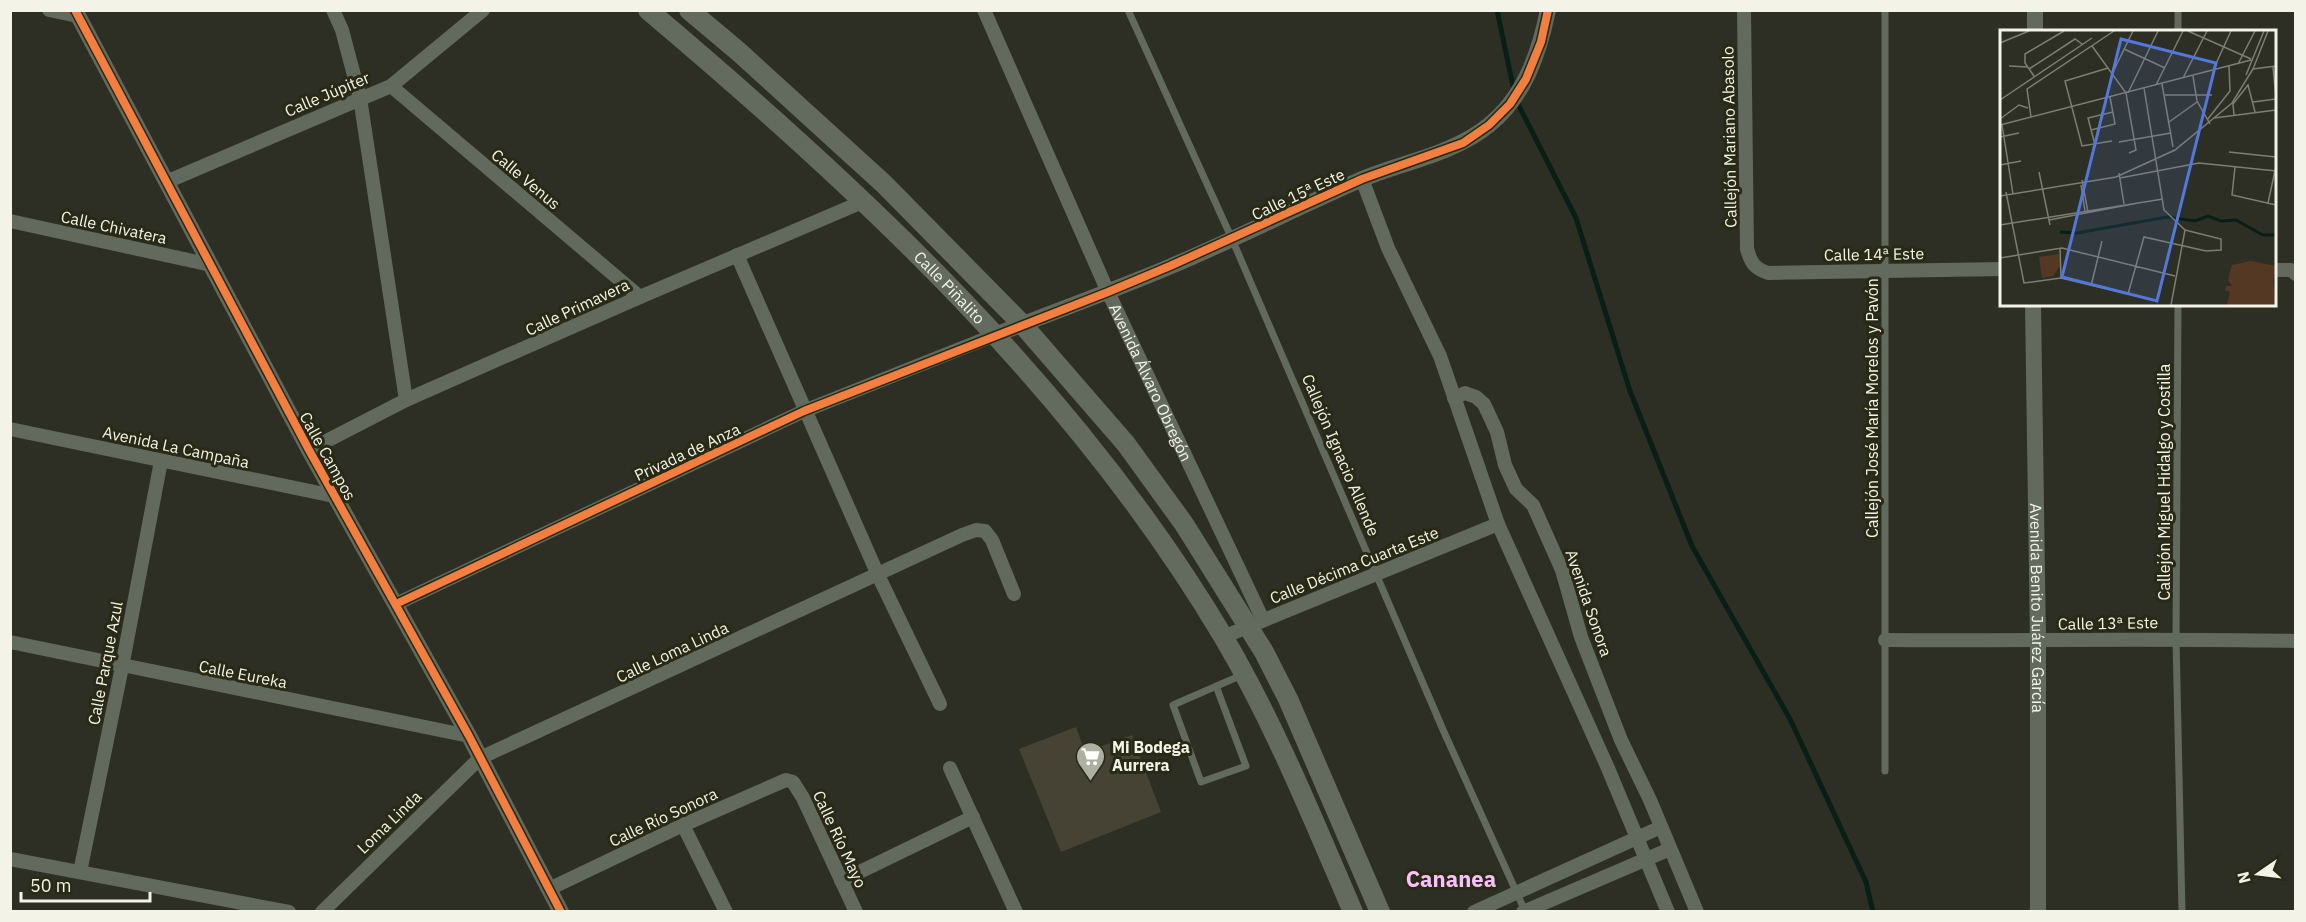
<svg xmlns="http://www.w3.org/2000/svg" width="2306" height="922" viewBox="0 0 2306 922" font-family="'IBM Plex Sans',sans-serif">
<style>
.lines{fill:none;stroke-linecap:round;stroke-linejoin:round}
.stream{stroke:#071f16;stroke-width:5}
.building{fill:#474334}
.service{stroke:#616a5d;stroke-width:7}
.minor{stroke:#616a5d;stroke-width:14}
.tertiary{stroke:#616a5d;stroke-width:16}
.secondary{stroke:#636b5e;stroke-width:20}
.cycleway-casing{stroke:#282a16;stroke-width:11}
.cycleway{stroke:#f27e40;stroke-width:8}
.labels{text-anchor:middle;stroke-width:6;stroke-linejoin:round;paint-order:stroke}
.street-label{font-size:16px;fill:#f3f4e7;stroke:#282a16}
.poi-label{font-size:16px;font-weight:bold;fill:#f3f4e7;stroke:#282a16;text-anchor:start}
.district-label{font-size:22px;font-weight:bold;fill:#f9c1fc;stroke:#282a16}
.inset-river{fill:none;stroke:#071f16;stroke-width:3}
.inset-road{fill:none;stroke:#7d7e72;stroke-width:1.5}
.view{fill:#5278dc;fill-opacity:0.15;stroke:#5278dc;stroke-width:3}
.inset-edge{fill:none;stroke:#f3f4e7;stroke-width:3}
</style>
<rect width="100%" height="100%" fill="#2e2f24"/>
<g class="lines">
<path class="stream" d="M1497,10L1514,91
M1516,100L1576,218L1630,391L1692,546L1790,719L1866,882L1873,912"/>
</g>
<path class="building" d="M1076,727L1085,752L1132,735L1161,812L1061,852L1019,749Z"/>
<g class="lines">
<path class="service" d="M1128,10L1232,239L1444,732L1525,911
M2178,10V32
M2178,304L2176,639L2182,912
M1216,686L1246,766L1201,782L1173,705L1242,675
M1885,771V10"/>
<g class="minor">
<path d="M49,10L78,16"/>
<path d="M333,10L342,30L360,98L406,400"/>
<path id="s1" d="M984,10L1108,292L1263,620"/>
<path d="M1744,10L1747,249C1751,263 1754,268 1768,273L2002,269"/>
<path d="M391,86L640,297"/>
<path d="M1362,179L1388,248L1440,356L1498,524L1607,766L1668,912"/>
<path d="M166,182L391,86L483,10"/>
<path d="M10,221L211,265"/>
<path d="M737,255L878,575L940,704"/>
<path d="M2274,270H2291L2296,274"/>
<path d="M1454,398L1465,393L1476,397L1484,404L1497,432L1505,465L1516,489L1533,505L1562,570L1581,637L1621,740L1650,800L1697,912"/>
<path d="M10,429L334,496"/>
<path d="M309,450L406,400L640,297L862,202"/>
<path d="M396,604L804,411L995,335"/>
<path d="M1223,637L1498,524"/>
<path d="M1885,640C2022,641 2159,638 2296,641"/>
<path d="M10,642L469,736"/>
<path d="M950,768L1016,912"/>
<path d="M683,825L726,912"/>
<path d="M10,859L289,912"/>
<path d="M80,872L122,667L161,461"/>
<path d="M841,881L973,817"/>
<path d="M549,889L683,825L786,780L793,782L803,798L856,912"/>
<path d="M322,912L480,758L962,535L976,530L985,531L992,540L1014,594"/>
<path d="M1474,912L1661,827"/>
<path d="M1523,912L1670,849"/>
</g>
<g class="tertiary">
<path d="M75,10L309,450L469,736L561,912"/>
<path d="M2035,32V10"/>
<path id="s2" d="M2033,304L2038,641V912"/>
<path d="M995,335C1053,312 1112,291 1169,267C1233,240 1296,208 1360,180C1402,162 1452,155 1489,125C1524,97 1539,54 1548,10"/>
</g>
<g class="secondary">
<path id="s3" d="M648,10C865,193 1078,392 1224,638C1275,725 1313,819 1353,912"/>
<path d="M689,10L739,52L884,184L1022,324L1126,444L1184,524L1264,652L1288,699L1380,912"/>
</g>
<defs>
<path id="cycleway" d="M75,10L309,450L469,736L561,912
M396,604L804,411L1108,292L1170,266L1362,179L1463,143L1489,125L1510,104L1526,79L1541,42L1548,10"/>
</defs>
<use href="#cycleway" class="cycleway-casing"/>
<use href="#cycleway" class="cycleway"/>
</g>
<defs>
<symbol id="supermarket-pin" viewBox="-11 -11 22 30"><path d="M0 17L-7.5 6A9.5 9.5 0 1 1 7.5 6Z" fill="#aeafa3" stroke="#282a16"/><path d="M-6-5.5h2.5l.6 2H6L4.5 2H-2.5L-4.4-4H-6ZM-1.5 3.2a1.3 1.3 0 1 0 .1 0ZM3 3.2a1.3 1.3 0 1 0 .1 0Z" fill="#fff"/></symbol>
</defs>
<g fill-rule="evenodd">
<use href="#supermarket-pin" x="1074" y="740" width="33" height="45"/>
</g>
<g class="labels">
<g class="street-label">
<text transform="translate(327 94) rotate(-23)" y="6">Calle Júpiter</text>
<text transform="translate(1729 137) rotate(-91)" y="6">Callejón Mariano Abasolo</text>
<text transform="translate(526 179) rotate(40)" y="6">Calle Venus</text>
<text transform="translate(1298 194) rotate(-25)" y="6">Calle 15ª Este</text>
<text transform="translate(114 227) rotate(12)" y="6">Calle Chivatera</text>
<text transform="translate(1874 254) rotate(-1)" y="6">Calle 14ª Este</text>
<text dy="6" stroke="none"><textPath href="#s3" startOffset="410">Calle Piñalito</textPath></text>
<text transform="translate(577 307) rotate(-25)" y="6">Calle Primavera</text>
<text dy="6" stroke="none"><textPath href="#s1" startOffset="408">Avenida Álvaro Obregón</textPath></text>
<text transform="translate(1872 408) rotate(-90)" y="6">Callejón José María Morelos y Pavón</text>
<text transform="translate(176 447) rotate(12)" y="6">Avenida La Campaña</text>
<text transform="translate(687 452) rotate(-25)" y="6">Privada de Anza</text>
<text transform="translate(1341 455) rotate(67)" y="6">Callejón Ignacio Allende</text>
<text transform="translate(328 456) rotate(61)" y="6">Calle Campos</text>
<text transform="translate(2164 482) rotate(-90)" y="6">Callejón Miguel Hidalgo y Costilla</text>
<text transform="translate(1354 565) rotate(-22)" y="6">Calle Décima Cuarta Este</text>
<text transform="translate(1589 603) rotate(71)" y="6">Avenida Sonora</text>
<text dy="6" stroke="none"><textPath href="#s2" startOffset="304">Avenida Benito Juárez García</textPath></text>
<text transform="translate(2108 623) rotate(-1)" y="6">Calle 13ª Este</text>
<text transform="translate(672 652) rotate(-25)" y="6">Calle Loma Linda</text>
<text transform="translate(105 663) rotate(-79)" y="6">Calle Parque Azul</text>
<text transform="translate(243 674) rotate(11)" y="6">Calle Eureka</text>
<text transform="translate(663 817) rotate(-25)" y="6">Calle Río Sonora</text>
<text transform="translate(389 822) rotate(-44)" y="6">Loma Linda</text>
<text transform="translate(840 839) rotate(65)" y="6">Calle Río Mayo</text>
</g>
<g class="poi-label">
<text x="1112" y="753">Mi Bodega<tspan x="1112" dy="18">Aurrera</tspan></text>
</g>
<g class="district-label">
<text x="1451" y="887">Cananea</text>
</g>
</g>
<g transform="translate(2000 30)">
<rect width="276" height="276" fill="#2e2f24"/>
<path d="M59,224L60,236L53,246L42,248L39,227ZM251,231L276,236L273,251L276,275H227L230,262L225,260L226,256H232L228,250L232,235Z" fill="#543823"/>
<path class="inset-river" d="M60,202L77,203L167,187L195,191L208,186L221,191L236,190L263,205H276"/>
<path class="inset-road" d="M188,1L251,29M0,13L29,1M92,16L126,63L136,120L129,123M124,19L165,38M238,34L255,1M9,36L28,37M273,37L276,68M108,38L65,51L82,116L112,111M29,39L75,9L82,14M253,39L276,36M213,40L231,1M113,42L133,1M246,45L264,1M34,46L25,33V24L64,1M193,46L197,71L210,94M183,48L207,1M162,54L173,117M156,55L183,1M144,58L164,180L185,200L171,275M128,63L158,1M165,65H212M0,70L92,8M253,72L276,69M234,85L233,74L248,55L255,82M31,87L27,59L114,1M214,88L276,80M0,89L19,75L28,78M207,90L230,61L229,36M169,92L197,72M0,95L251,30M2,95L13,164M91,100L115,94L110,67M0,107L19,103M119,112L171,103M95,115L88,88L113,82M229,122L276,127M0,135L21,131M235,137L232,165L276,175M39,142L50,195M119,143L124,174M120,148L199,133L276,141M82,150L88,182M81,155L85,181M6,162L24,253L61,248L128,264L144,207L206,221L221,220V209L185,200M0,166L116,147L175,120L232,73L253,39L268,1M268,173L276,136M49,190L138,173M0,195L163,169M60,218L61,248M0,228L62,218L175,246M91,256L102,211"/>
<path class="view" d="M121,9L216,33L157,271L62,247Z"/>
<rect width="276" height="276" class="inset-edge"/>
</g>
<rect width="2306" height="922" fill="none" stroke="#f3f4e7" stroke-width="24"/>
<g transform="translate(2258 874) rotate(256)" stroke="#282a16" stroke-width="4.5" paint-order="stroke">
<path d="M0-4.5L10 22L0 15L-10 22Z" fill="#f3f4e7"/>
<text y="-9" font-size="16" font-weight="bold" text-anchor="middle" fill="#f3f4e7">N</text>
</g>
<path d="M21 892v9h129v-9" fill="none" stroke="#f3f4e7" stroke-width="3"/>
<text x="30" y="892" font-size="18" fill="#f3f4e7" stroke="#282a16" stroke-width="4.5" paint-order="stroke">50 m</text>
</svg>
